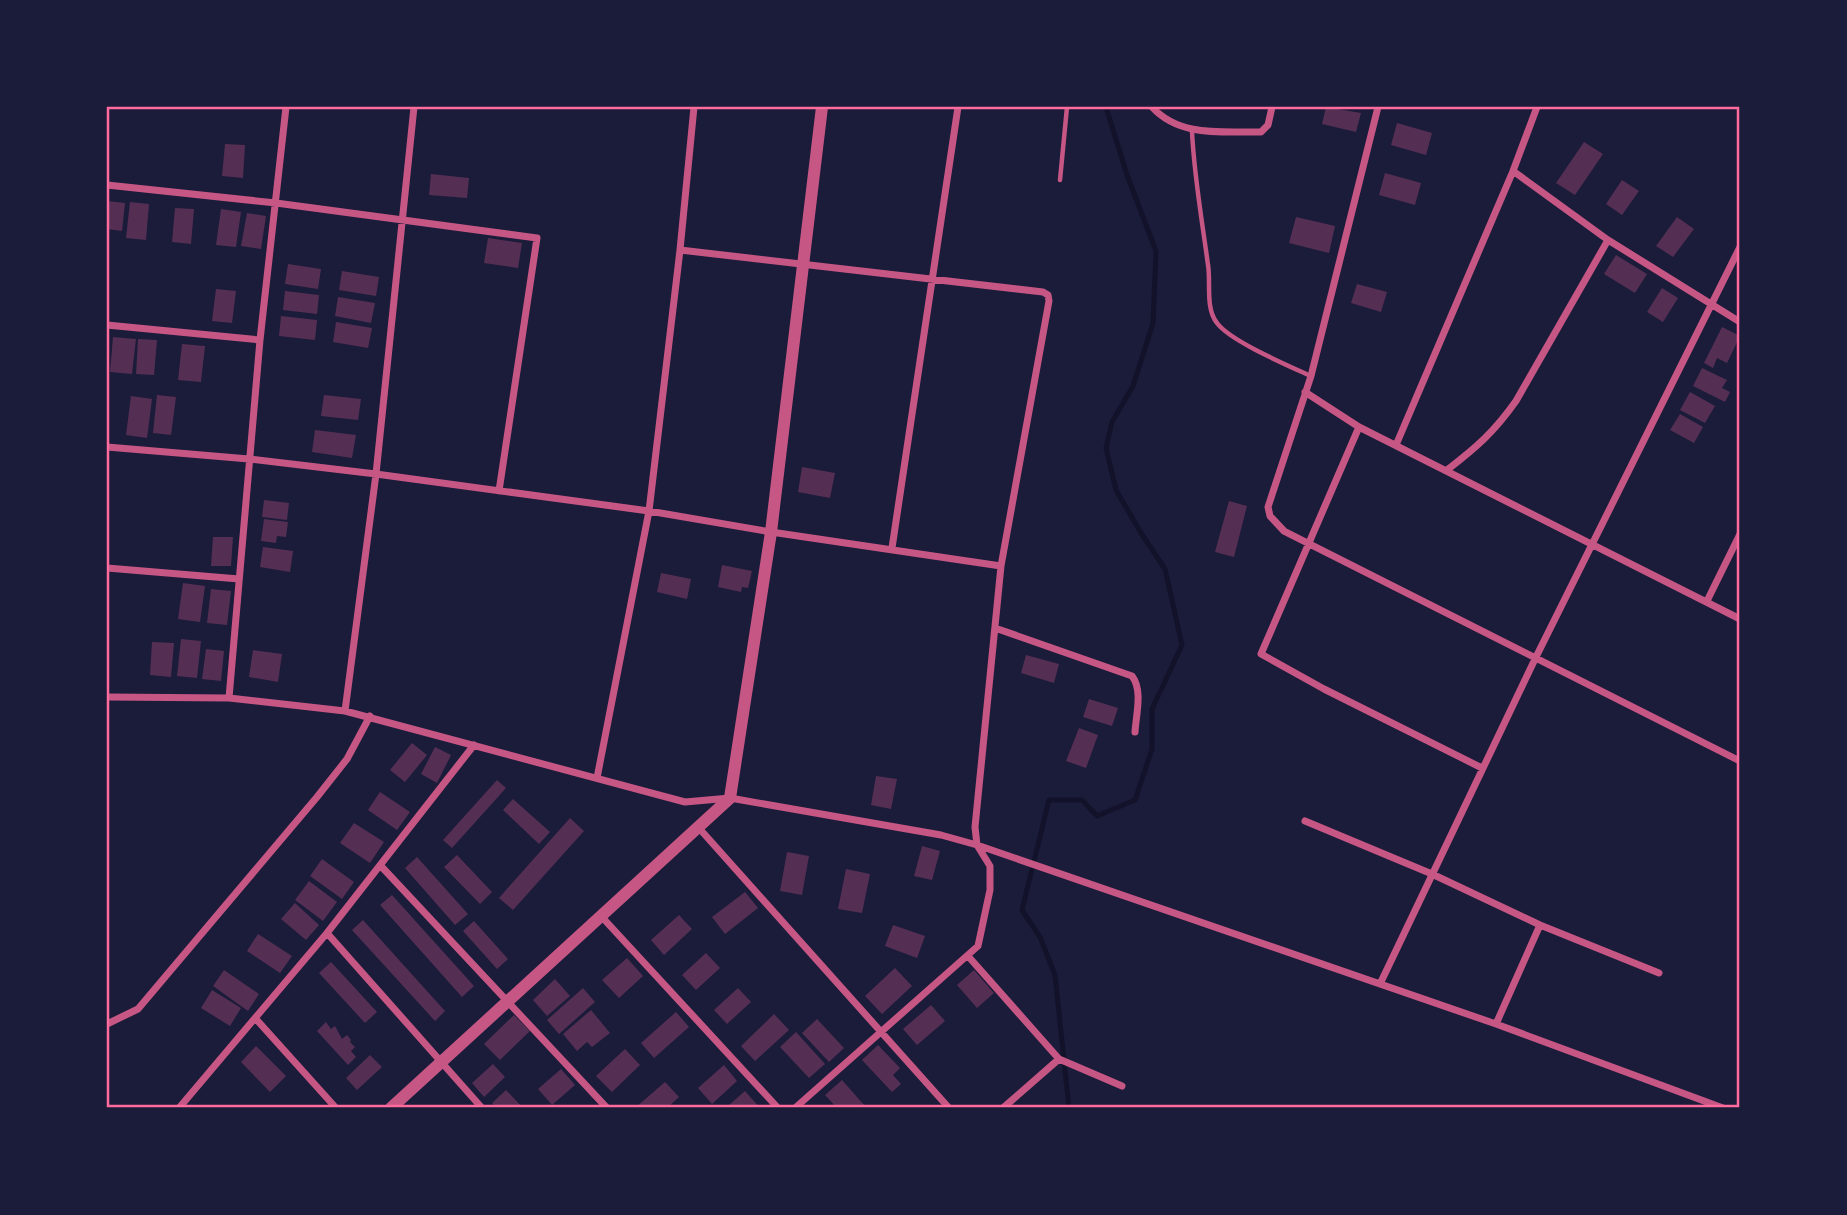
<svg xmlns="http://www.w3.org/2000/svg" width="1847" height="1215" viewBox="0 0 1847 1215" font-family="'Space Grotesk',sans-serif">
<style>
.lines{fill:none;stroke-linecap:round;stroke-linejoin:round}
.stream{stroke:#12122b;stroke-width:5}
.building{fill:#542f53}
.service{stroke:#c65784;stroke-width:4.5}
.minor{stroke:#c65784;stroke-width:7}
.tertiary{stroke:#c65784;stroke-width:12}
.neatline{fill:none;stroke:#ff6b9d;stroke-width:2.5}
</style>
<rect width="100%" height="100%" fill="#1b1b3a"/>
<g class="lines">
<path class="stream" d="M1069,1108L1055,975L1040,937L1022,910L1049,800H1082L1097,816L1135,800L1152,749V709L1182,645L1165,569L1141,533L1116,490L1106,448L1112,422L1133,386L1153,323L1156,251L1127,175L1106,107"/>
</g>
<path class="building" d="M1326,107L1361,113L1356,132L1322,124Z
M1397,123L1432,133L1426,155L1391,145Z
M1584,142L1603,154L1575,195L1556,183Z
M225,144L245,145L243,178L222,176Z
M1385,173L1421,183L1415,205L1379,195Z
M431,174L469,178L467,198L429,195Z
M1622,180L1639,191L1622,215L1606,204Z
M107,201L125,203L122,231L107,229Z
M130,202L149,204L146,240L126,238Z
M175,208L194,209L191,244L172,242Z
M221,209L241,212L236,247L216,245Z
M247,213L266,216L261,249L241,246Z
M1296,217L1335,226L1329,253L1289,243Z
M1677,217L1694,229L1673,257L1656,246Z
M488,238L522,243L518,268L484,263Z
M1616,255L1647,274L1635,293L1604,274Z
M288,264L321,269L318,289L285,284Z
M342,271L379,277L376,296L339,290Z
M1357,284L1387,292L1381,312L1351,303Z
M1662,288L1678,298L1663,322L1647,312Z
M216,289L236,291L232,323L212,321Z
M285,291L319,295L317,314L283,310Z
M338,297L375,303L371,323L335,316Z
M281,316L317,320L315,340L279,336Z
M336,322L372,328L368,348L333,342Z
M1722,327L1740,336L1727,363L1717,358L1713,368L1704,363Z
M113,337L136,339L132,374L110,372Z
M138,339L157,340L154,375L136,374Z
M182,344L205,346L201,382L178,380Z
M1702,368L1727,380L1722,388L1730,392L1725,402L1693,386Z
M1690,392L1715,406L1705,423L1680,410Z
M157,395L176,397L171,435L153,433Z
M324,395L361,399L358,420L321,416Z
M131,396L152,399L147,438L126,435Z
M1680,414L1703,427L1694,443L1670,430Z
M315,430L356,435L352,458L312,452Z
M802,467L835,473L830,498L798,492Z
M264,500L289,503L287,520L262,517Z
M1229,501L1247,506L1234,557L1215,552Z
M264,519L288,522L286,537L277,536L276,543L261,541Z
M213,537H233L231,566H211Z
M263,547L293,551L290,572L260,567Z
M722,565L752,571L748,588L742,587L741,592L718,587Z
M661,573L691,579L687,599L657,592Z
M183,583L205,586L200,622L178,619Z
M211,589L231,591L227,625L207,623Z
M181,639L201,641L197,678L177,676Z
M152,642L174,643L171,677L150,675Z
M206,649L224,651L221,681L202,679Z
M253,650L282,654L278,682L249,677Z
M1026,655L1059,664L1054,683L1021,673Z
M1089,699L1118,708L1112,726L1083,717Z
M1079,728L1098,735L1086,768L1066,761Z
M412,743L427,755L405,782L390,770Z
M435,747L451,755L437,783L421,774Z
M876,776L897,779L891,809L871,805Z
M497,780L506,788L452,848L443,840Z
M380,792L410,812L397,830L368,810Z
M513,799L550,832L539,844L503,810Z
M570,818L584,831L513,910L499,898Z
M354,823L384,842L370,863L340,843Z
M922,846L940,851L932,880L914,876Z
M787,852L809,856L802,895L780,891Z
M457,855L492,892L480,904L444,867Z
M417,857L468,914L455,925L405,868Z
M322,859L354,882L342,899L310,876Z
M846,869L870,874L862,913L838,909Z
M309,881L337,902L323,921L295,900Z
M745,892L758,908L725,934L712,917Z
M392,895L474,986L462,997L380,905Z
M295,903L319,925L306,940L281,919Z
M679,915L692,929L664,955L651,940Z
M363,920L445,1011L435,1021L352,930Z
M474,921L508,959L497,969L463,931Z
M893,925L925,936L917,958L885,946Z
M258,934L292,956L280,973L247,951Z
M706,953L720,968L696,990L682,975Z
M627,958L643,976L619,998L602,980Z
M331,962L377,1012L365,1023L319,973Z
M895,968L912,986L882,1014L865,996Z
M224,970L259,994L248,1011L213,986Z
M974,970L994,993L977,1008L957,985Z
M555,979L570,996L547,1016L533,1000Z
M583,988L595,1002L559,1034L547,1020Z
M738,988L751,1002L727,1024L714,1010Z
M212,990L241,1008L230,1026L201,1008Z
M931,1005L945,1021L917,1045L903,1029Z
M591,1010L610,1033L592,1047L587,1042L577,1051L563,1034Z
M676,1012L689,1027L654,1058L641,1043Z
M774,1014L789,1030L755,1061L741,1046Z
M514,1015L530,1031L500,1060L484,1044Z
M817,1019L844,1048L829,1062L802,1033Z
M326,1022L331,1029L335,1026L342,1039L347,1035L351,1040L350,1042L355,1047L351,1051L356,1057L348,1065L317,1031Z
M796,1032L825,1064L809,1078L780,1047Z
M878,1045L900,1068L893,1075L901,1084L892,1092L862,1060Z
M256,1046L286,1076L270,1092L241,1062Z
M625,1049L640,1065L612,1092L596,1076Z
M370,1055L382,1067L357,1090L346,1078Z
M493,1064L505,1077L484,1097L472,1083Z
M724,1065L737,1081L712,1104L698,1088Z
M561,1069L575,1085L552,1105L538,1089Z
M842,1080L865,1106L862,1108H837L825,1095Z
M665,1082L679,1097L667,1108H635Z
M506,1090L523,1108H497L492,1103Z
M745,1091L760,1108H731L728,1106Z"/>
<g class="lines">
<path class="service" d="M1192,131C1194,176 1202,220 1208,265C1211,282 1205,308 1217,323C1230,341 1289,366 1311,376
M1060,180L1067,107"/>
<path class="minor" d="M1152,107C1180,138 1224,131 1261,132L1268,125L1272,107
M1378,107L1311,376L1268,507L1270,516L1284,531L1740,761
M1513,171L1608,240L1740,322
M107,185L276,203L537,238L499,491
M680,250L1043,292L1048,295L1049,301L1001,566L975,827L977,845L990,866V890L978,946L795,1108
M107,325L260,340
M1305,392L1359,427L1740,619
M1359,427L1261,654L1324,689L1482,768
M1396,445L1513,171L1537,107
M107,447L249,459L376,474L649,511L771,532L1001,566
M1447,470C1477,447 1494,432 1516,401L1608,240
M892,548L958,107
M107,568L239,579
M1707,601L1740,534
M995,628L1132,676C1143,690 1136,715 1135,732
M107,697L229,698L345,711L685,802L730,798L941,835L977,845L1496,1024L1723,1108
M229,698L260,340L286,107
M345,711L376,474L414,107
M597,778L649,511L680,250L694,107
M1305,821L1432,874L1540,925L1659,973
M698,827L949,1108
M380,865L607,1108
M601,916L778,1108
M327,933L482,1108
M968,956L1059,1059L1122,1086
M1380,984L1536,657L1740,247
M255,1018L336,1108
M107,1024L138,1009L317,797L347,759L370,716
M1496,1024L1540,925
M179,1108L327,933L474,745
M1003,1108L1059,1059"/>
<path class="tertiary" d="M391,1108L730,798L771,532L822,107"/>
</g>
<rect width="1847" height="1215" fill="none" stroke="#1b1b3a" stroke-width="217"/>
<rect x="108" y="108" width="1630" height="998" class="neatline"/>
</svg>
